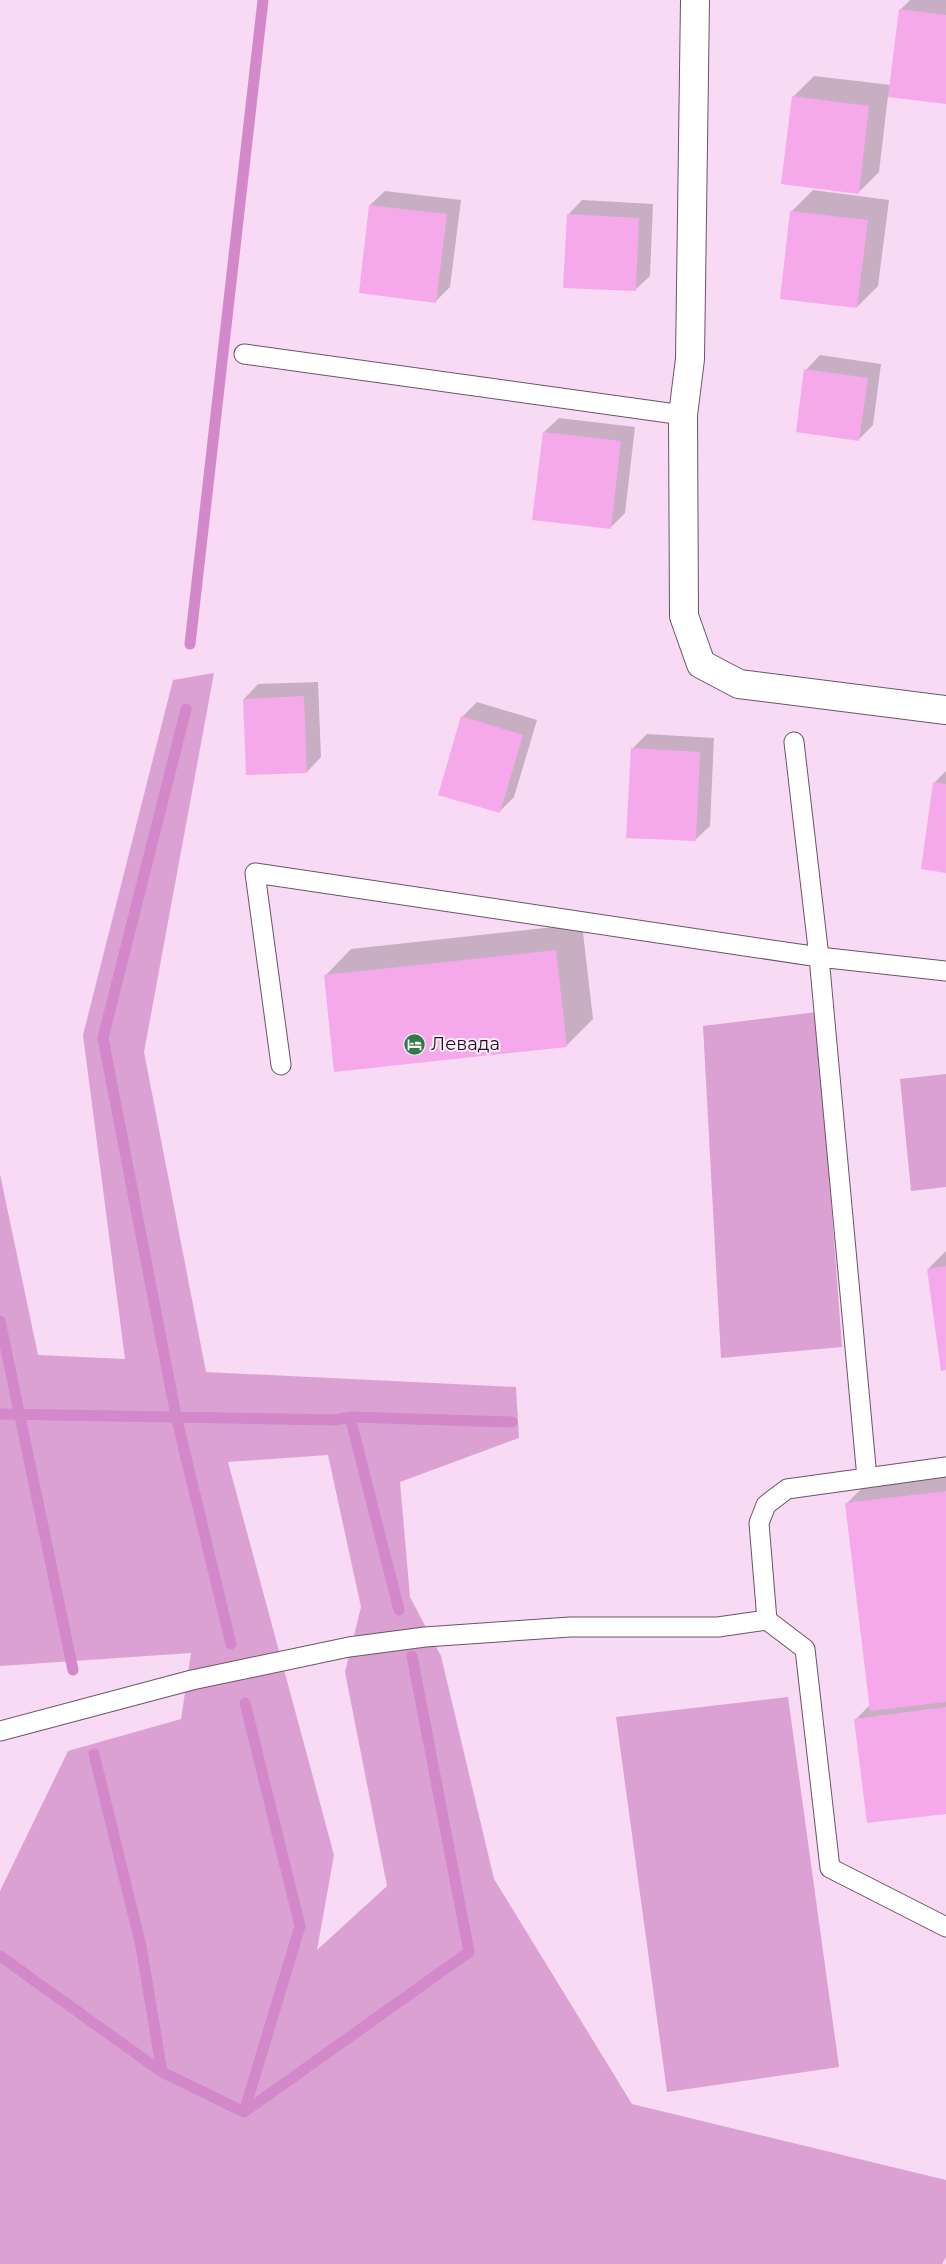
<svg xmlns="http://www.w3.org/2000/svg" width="946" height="2264" viewBox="0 0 946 2264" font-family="Montserrat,sans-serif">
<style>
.green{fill:#dba1d3;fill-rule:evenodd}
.shadow{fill:#0003}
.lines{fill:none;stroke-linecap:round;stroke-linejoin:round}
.stream{stroke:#d288c9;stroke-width:11}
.building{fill:#f5a9eb}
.service-casing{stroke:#6d5369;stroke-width:21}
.minor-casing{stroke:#6d5369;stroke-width:30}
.service{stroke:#fff;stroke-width:19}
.minor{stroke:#fff;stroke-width:28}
.labels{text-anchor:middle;stroke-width:4;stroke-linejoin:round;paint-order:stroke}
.poi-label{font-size:18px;fill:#1c121b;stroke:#ffecfc;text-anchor:start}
</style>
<rect width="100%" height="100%" fill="#f9daf4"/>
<path class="green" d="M214,673L144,1052L206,1372L516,1387L519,1438L400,1482L410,1597L441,1656L494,1879L632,2104L946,2180V2257L942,2264H0V1891L68,1751L181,1719L191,1653L0,1666V1174L38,1355L125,1359L83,1035L173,680ZM328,1455L361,1607L345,1672L387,1886L317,1950L334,1855L228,1462Z
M817,1012L842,1347L721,1358L703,1026Z
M946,1074V1187L911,1191L900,1079Z
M788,1697L839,2067L667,2092L616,1717Z"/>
<path class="shadow" d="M910,0H946V103L888,96L879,172L858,193L793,97L814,76L891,85L900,10Z
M813,190L889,200L878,286L857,307L792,211Z
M385,191L461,200L450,287L436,301L370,205Z
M582,200L653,204L650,276L635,290L568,215Z
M820,355L881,364L873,425L858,440L806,370Z
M559,418L635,427L625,513L610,528L544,432Z
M318,682L321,757L307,772L244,699L258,684Z
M477,702L537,720L514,797L500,811L462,717Z
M647,734L714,738L710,826L695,840L632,749Z
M946,771V871L934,783Z
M582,924L593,1019L566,1046L325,976L351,949Z
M946,1251V1369L928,1269Z
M946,1468V1812L856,1719L870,1705L847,1503L873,1477Z"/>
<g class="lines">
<path class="stream" d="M190,644L263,0
M186,709L103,1038L176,1416L231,1644
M0,1321L73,1670
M0,1414L335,1420L350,1417L512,1422
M350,1417L399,1610
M94,1754L141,1946L162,2072
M0,1956L162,2072L244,2112L469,1952L412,1656
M244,2112L300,1926L245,1703"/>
</g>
<path class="building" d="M899,9L946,15V104L888,97Z
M792,96L869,106L859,194L781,184Z
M369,205L447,214L436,303L359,293Z
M790,211L868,220L857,308L780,299Z
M567,214L639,218L636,291L563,288Z
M804,369L868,378L859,441L796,432Z
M543,432L621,441L611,529L532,520Z
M304,696L307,773L246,775L243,699Z
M461,716L523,735L500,813L438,795Z
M631,748L700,752L696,841L626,838Z
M933,782L946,784V873L921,869Z
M556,950L567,1047L334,1072L324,975Z
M946,1266V1370L941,1371L927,1269Z
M946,1491V1702L870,1711L845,1503Z
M946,1707V1814L867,1823L854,1719Z"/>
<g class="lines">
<defs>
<path id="service" d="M244,354L683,415
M794,742L819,957L867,1478
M281,1065L255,873L819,957L946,971
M767,1620L759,1523L766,1505L787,1489L946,1467
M0,1731L192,1680L349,1647L425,1637L570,1627H718L767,1620L805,1649L830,1868L946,1927"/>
<path id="minor" d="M695,0L690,359L683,415L684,616L701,664L739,684L946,710"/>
</defs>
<use href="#service" class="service-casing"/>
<use href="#minor" class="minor-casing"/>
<use href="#service" class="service"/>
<use href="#minor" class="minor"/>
</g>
<defs>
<symbol id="hotel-disc" viewBox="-11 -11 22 22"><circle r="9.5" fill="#317a48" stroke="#ffecfc"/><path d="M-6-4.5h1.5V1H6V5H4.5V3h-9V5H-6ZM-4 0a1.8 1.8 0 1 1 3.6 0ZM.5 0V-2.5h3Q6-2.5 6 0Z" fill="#fff"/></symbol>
</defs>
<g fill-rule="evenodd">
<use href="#hotel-disc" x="402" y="1032" width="25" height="25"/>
</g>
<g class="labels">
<g class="poi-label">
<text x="431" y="1050">Левада</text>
</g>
</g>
</svg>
